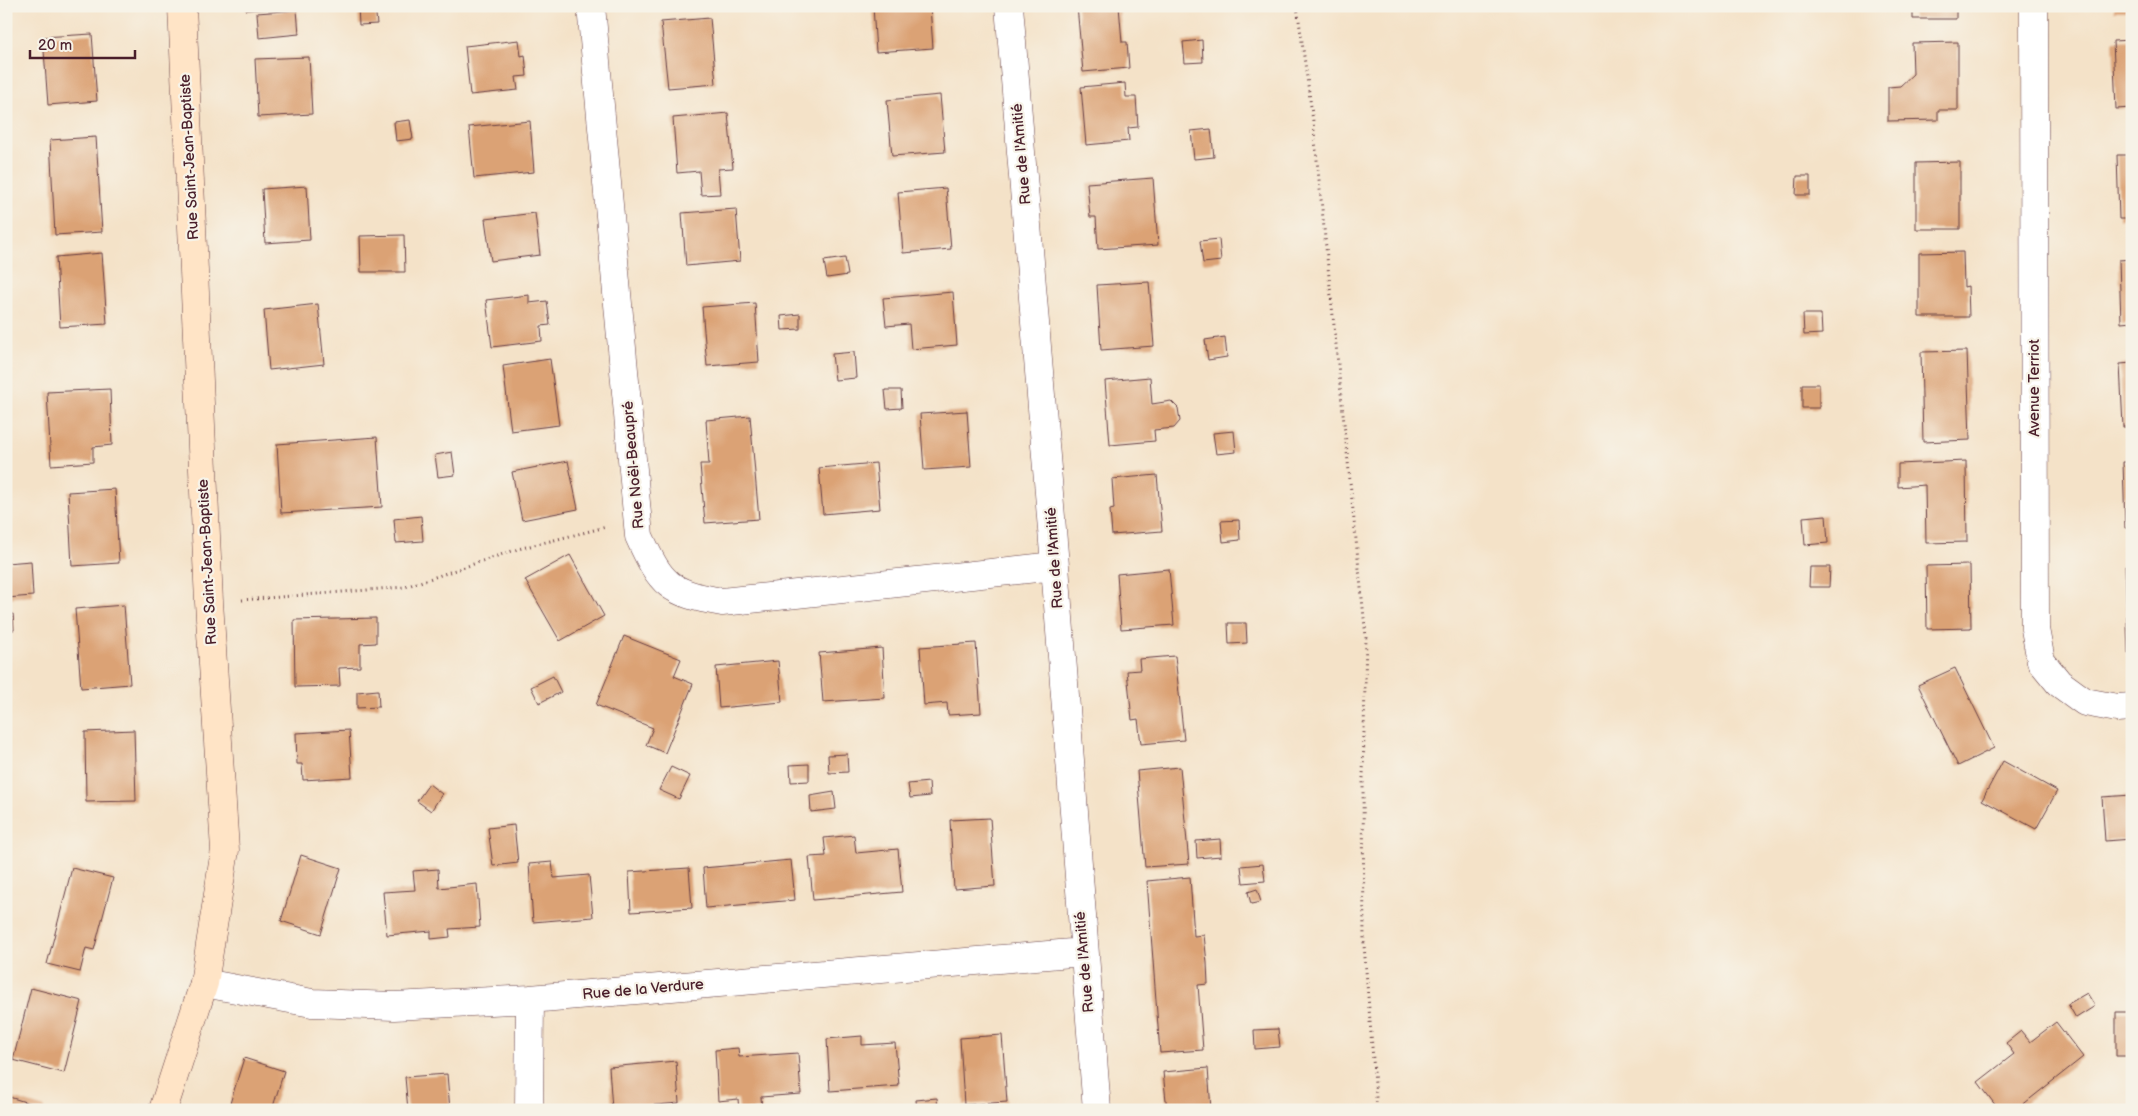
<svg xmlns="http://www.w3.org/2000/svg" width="2138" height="1116" viewBox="0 0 2138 1116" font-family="'Balsamiq Sans',sans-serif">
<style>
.building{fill:#dba274}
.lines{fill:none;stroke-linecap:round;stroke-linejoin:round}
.street-casing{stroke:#643c43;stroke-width:29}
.secondary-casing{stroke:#643c43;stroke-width:29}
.path{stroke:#643c43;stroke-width:3;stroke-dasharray:1 4;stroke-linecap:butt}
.street{stroke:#fff;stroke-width:28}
.secondary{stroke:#ffe4c6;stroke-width:28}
.labels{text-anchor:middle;stroke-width:4.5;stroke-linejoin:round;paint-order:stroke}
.street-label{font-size:15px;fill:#4a1f2b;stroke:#f7f3e8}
</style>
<rect width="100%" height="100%" fill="#f7f3e8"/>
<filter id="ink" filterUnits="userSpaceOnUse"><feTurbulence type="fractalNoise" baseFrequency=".02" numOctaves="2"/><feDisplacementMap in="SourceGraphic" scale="10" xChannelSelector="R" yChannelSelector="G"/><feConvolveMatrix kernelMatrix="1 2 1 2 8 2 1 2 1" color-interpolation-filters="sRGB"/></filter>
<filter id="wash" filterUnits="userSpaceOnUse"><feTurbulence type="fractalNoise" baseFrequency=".0096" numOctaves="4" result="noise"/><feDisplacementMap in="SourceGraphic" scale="20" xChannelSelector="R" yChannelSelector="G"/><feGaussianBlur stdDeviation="1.12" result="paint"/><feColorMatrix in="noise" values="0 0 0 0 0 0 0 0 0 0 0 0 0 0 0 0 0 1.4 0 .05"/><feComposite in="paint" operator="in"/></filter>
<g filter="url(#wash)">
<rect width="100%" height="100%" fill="#f4e2c8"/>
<g id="blocks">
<path class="building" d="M246,6H284V8L246,10Z
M358,6H375L377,24L359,25Z
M873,6H930L933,48L876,52Z
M1077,6H1119L1122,42H1127L1129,68L1083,72Z
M1913,6H1956V19H1913Z
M2114,6H2132V11H2114Z
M297,10L299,34L259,38L257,13Z
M710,18L716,84L668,88L661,22Z
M92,34L97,101L48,105L43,37Z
M519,40L521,56L525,55L527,76L516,77L518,90L470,95L465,46Z
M1202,40L1203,62L1185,63L1183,42Z
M2132,40V108L2116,109L2113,41Z
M1958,42V110H1938V120L1888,121V87L1900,86L1913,74L1912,43Z
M309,57L312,114L258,117L255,59Z
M1125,83L1126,97H1136L1138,127L1128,128L1129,141L1086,145L1081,87Z
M940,95L945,152L892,156L887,100Z
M728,113L733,168L718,169L720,194L701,195L699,171L677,173L673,118Z
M410,120L413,139L396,141L394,122Z
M530,121L534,172L474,178L469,127Z
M1211,129L1214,157L1194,159L1191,131Z
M96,137L102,232L55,235L50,140Z
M2117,155H2132V219H2119Z
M1960,162V229H1916V163Z
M1797,176H1810V195H1796Z
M1153,178L1158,245L1098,249L1096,217H1090L1087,183Z
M307,186L310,240L265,243L262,189Z
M946,188L951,249L903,253L898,192Z
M736,209L740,261L686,266L682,213Z
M535,213L540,255L491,261L485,219Z
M404,235L405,272H361L360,236Z
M1219,239L1221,261L1203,263L1200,241Z
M1963,252L1964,287L1968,286L1969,317H1919V253Z
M102,253L107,324L60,327L56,257Z
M845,258L848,275L827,278L824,261Z
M2132,259V322L2121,323L2119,260Z
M1149,282L1154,346L1101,350L1097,285Z
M953,292L957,345L911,349L909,324L886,326L883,298Z
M529,295V303L547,301L550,325L541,326L542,341L492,347L486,300Z
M755,303L759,362L707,366L702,307Z
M318,304L324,364L269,370L264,310Z
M800,314V329L782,330L781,316Z
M1803,314H1821L1822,334L1804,335Z
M1225,337L1227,357L1208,360L1205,340Z
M1967,351L1970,440L1923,442L1921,352Z
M854,352L856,378L835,380L832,354Z
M550,359L559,425L511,431L503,366Z
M2132,363V427H2123L2120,364Z
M1150,377L1152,404L1171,401L1178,408L1180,421L1174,428L1154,430L1155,441L1110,445L1105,381Z
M1802,384H1819V408H1802Z
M110,389L112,445L93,447V462L51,465L47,392Z
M885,390H901L902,408L887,409Z
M967,411L971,467L924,470L920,414Z
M750,416L759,519L705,523L700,464H709L706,420Z
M1234,431L1236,452L1216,454L1213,433Z
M377,437L382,507L281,513L277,444Z
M452,452L455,475L438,477L435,455Z
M568,461L578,509L522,520L512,472Z
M1966,461L1967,542L1926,543L1925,485L1898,487V464Z
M2123,462H2132V528H2125Z
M876,463L880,509L823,514L819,468Z
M1157,475L1162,531L1112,535L1110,510L1114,509L1112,479Z
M115,489L119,563L72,566L68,492Z
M1826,515L1828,543L1805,545L1803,517Z
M421,516L423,541L396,543L394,519Z
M1239,520L1240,540L1223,542L1221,521Z
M570,555L604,616L560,641L525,580Z
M31,561L33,596L6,598V563Z
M1970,565L1971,628L1927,629L1926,566Z
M2125,566H2132V653H2128Z
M1810,567H1830L1829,587H1809Z
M1169,569L1174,625L1121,629L1117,574Z
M124,605L130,684L81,688L75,609Z
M13,614L14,630H6V615Z
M376,618V643L360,644V667L339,668L340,686L295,687L294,620Z
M1228,623H1246L1247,643L1229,644Z
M624,636L681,659L674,676L693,684L665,753L646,745L653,728L596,705Z
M976,643L981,713L948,715L947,703L924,705L920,647Z
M882,648L885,698L823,702L819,653Z
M1175,656L1184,740L1141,744L1138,719L1132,720L1127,671L1140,670L1139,659Z
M778,661L782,702L719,708L716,667Z
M1955,668L1994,748L1958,766L1918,685Z
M553,676L561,692L539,703L531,687Z
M378,690L379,707L357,708V692Z
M134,730L136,801L86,802L85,732Z
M349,730L352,777L303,780L302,764H297L296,733Z
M847,754L848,772L829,773L828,755Z
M2003,761L2057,791L2036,829L1982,800Z
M809,764V781L791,782L790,765Z
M671,767L690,776L679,799L659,790Z
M1180,767L1189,864L1145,867L1137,771Z
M929,782L930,796L910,798L908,784Z
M429,784L442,794L431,811L417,801Z
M834,792L836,809L811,812L810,796Z
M2132,795V839L2105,841L2102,797Z
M990,818L995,886L954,889L950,820Z
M514,825L518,863L493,866L488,828Z
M854,835L856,853L898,849L902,892L813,900L809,857L826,856L824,838Z
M1220,839L1221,856L1197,858L1196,841Z
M301,855L341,868L321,934L281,921Z
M791,860L795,900L706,908L703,868Z
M552,862L554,878L589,875L593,917L533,922L529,864Z
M1263,864L1265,881L1243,883L1241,866Z
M72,868L113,878L94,950L86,948L80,972L47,964Z
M689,868L692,908L631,912L629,872Z
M438,869L439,888L477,884L480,927L449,929L450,937L431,939V931L387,935L383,892L415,890L413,871Z
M1190,877L1194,936L1204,935L1207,963L1208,984L1198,985L1203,1050L1160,1053L1147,881Z
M1257,889L1261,902L1251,904L1248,892Z
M31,988L82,1001L64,1073L13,1060Z
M2087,993L2095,1006L2076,1018L2068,1004Z
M2116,1012H2132V1056H2116Z
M2056,1022L2083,1057L2016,1110H1999L1978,1082L2014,1054L2006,1043L2021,1031L2030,1042Z
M1278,1029L1280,1047L1255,1049L1254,1030Z
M1002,1035L1007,1102L964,1105L960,1038Z
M862,1036V1045L895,1043L899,1086L830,1091L827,1039Z
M738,1048L739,1057L798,1053L801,1094L761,1097L762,1110H739L738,1099L718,1101L715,1050Z
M244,1058L284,1071L272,1110H228Z
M676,1061L679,1103L612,1109L609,1067Z
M1208,1068L1211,1110H1167L1163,1072Z
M447,1074L450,1110H408L405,1077Z
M6,1096L45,1108L44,1110H6Z
M937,1098L938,1110H917L916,1100Z"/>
</g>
</g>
<g filter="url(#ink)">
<use href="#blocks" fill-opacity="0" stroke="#643c43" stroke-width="1"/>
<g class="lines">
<defs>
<path id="street" d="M591,6L639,536C661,585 669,593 722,602L1055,566
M1009,6L1055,566L1097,1110
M2034,6L2035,629L2041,661L2059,683L2085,702L2117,708L2132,707
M204,983L312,1003L394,1006L530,999L1083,952
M529,1110L530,999"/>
<path id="secondary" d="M163,1110L204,983L225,850L209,602L182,6"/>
</defs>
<use href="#street" class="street-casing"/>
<use href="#secondary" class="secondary-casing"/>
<path class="path" d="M1297,6L1313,121L1366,637L1363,779L1364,945L1377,1110
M242,600L405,587L518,549L606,527"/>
<use href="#street" class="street"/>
<use href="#secondary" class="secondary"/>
</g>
</g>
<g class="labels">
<g class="street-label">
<text transform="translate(1021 154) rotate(-95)" y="5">Rue de l'Amitié</text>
<text transform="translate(189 157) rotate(-93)" y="5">Rue Saint-Jean-Baptiste</text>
<text transform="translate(2034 388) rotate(-90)" y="5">Avenue Terriot</text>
<text transform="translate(633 465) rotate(-95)" y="5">Rue Noël-Beaupré</text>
<text transform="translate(1054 558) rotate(-94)" y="5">Rue de l'Amitié</text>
<text transform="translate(207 562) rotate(-93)" y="5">Rue Saint-Jean-Baptiste</text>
<text transform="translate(1084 962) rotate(-95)" y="5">Rue de l'Amitié</text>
<text transform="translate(643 989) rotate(-5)" y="5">Rue de la Verdure</text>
</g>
</g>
<rect width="2138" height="1116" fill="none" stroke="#f7f3e8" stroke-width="25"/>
<path d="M30 50v8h105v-8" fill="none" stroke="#4a1f2b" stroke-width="2.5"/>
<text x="38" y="50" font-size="15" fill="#4a1f2b" stroke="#f7f3e8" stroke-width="4" paint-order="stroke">20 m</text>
</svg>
